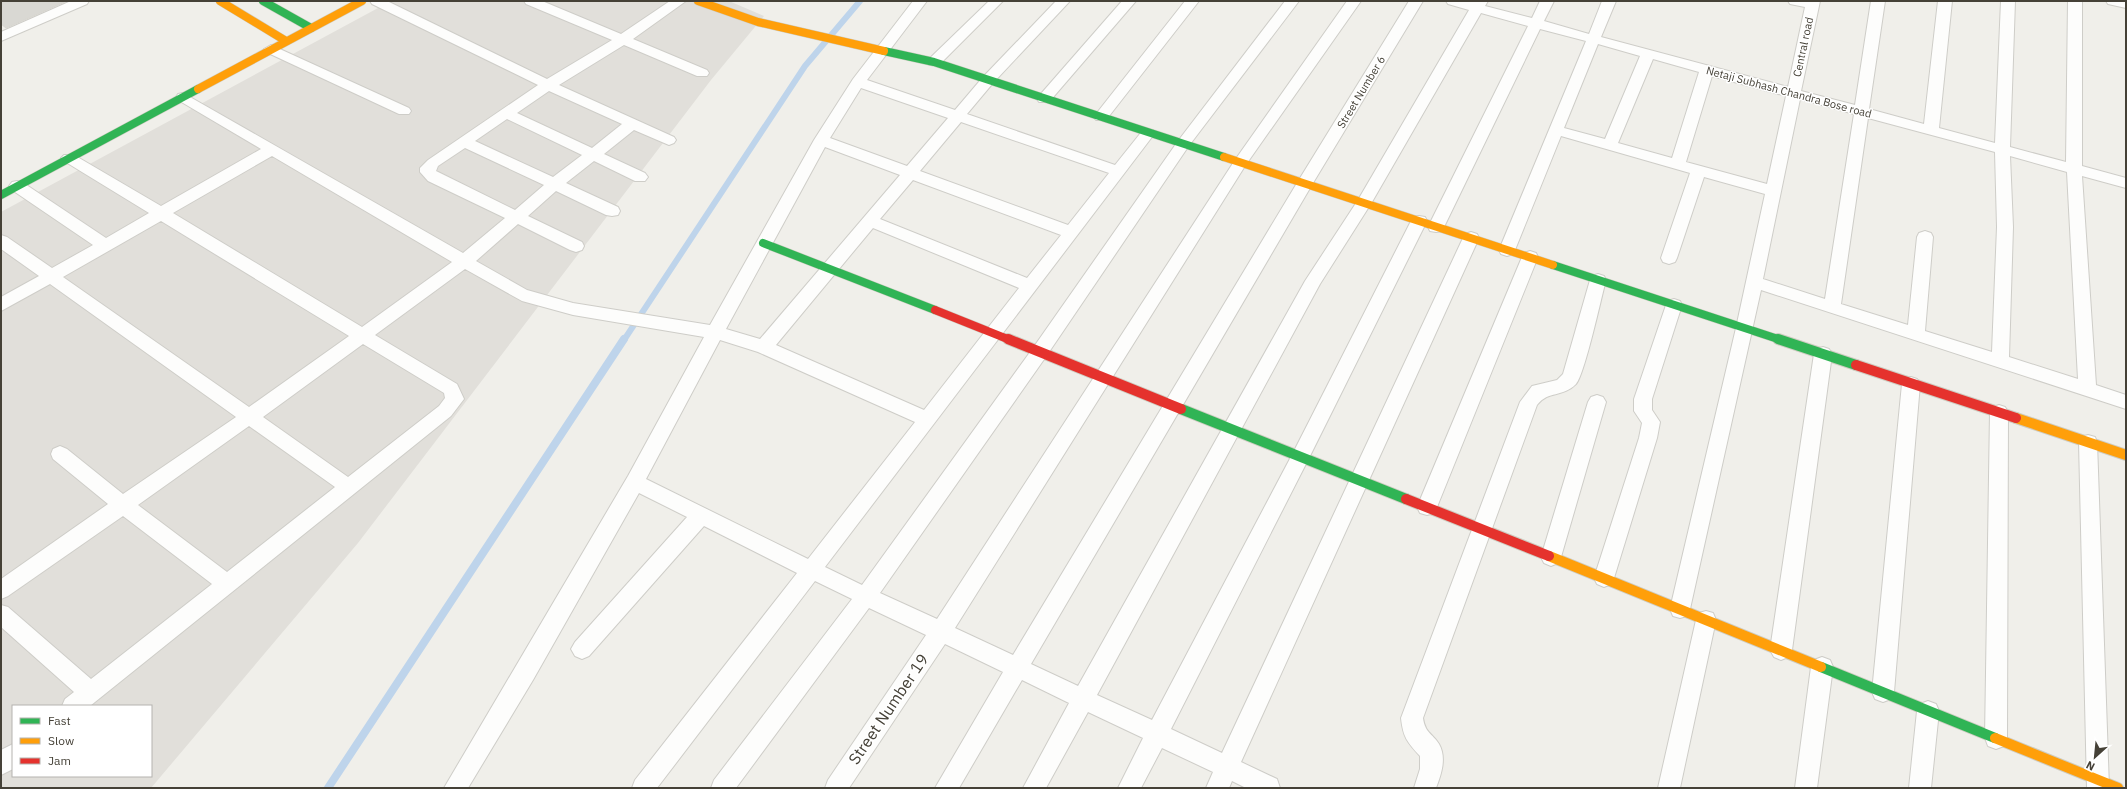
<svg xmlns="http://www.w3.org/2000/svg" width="2127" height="789" viewBox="0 0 2127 789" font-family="'IBM Plex Sans',sans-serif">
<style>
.industrial{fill:#e1dfda;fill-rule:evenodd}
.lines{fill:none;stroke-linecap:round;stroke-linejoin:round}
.stream-far1{stroke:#bed4eb;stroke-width:6}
.stream{stroke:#bed4eb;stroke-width:8}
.building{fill:#d9d8d3;stroke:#d8d6d0}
.street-casing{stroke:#cecdc8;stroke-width:2}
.fast-far1-casing{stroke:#ceccc1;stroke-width:9}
.fast-casing{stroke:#ceccc1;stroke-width:12}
.slow-far1-casing{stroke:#ceccc1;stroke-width:9}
.slow-casing{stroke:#ceccc1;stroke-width:12}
.jam-far1-casing{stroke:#ceccc1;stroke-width:9}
.jam-casing{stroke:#ceccc1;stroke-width:12}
.street{fill:#fdfdfc;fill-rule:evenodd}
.fast-far1{stroke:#30b455;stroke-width:8}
.fast{stroke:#30b455;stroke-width:10}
.slow-far1{stroke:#ff9f0a;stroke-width:8}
.slow{stroke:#ff9f0a;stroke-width:10}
.jam-far1{stroke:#e5322d;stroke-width:8}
.jam{stroke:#e5322d;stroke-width:10}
.labels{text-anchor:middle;stroke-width:3;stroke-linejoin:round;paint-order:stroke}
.far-street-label{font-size:11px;fill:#454137;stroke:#fff}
.near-street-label{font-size:16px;fill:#454137;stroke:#fff}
</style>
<rect width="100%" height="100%" fill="#f0efea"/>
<path class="industrial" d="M391,1H729L764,16L711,80L358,543L151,788H1V212ZM13,706H151V776H13Z"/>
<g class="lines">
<path class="stream-far1" d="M624,340L805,66L860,1"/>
<path class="stream" d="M328,788L624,339"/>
</g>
<path class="building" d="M1,1H67L6,28L1,24Z"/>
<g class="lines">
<defs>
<path id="street" d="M71,1H89L87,4L1,41V32Z
M370,1H387L547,79L612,40L526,4L524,1H542L621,34L670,1H686L633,39L707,70L709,73L707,76H697L624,45L559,85L674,137L676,140L674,143L669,145L634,130L604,154L645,173L648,177L645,181H635L594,161L566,183L618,207L620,211L618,215L612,216L606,215L556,191L528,216L582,242L584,246L582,250L576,252L570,250L518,224L476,261L527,290L573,303L710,325L814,140L853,79L913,1H927L867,80L955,110L983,77L1056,1H1070L993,83L967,114L1115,165L1143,130H1153L1155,133L825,567L862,585L1033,348L1178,141L1285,1H1299L1188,147L1045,358L880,593L937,619L1235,160L1347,1H1361L1245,166L955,628L1013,655L1297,183L1409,1H1423L1313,183L1031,664L1078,686L1305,281L1358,200L1469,10L1448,4L1446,1L1474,2L1488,1L1485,6L1532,18L1540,1H1554L1544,21L1589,34L1602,1H1616L1601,37L1788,87L1805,7L1790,4L1788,1H1820L1801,91L1855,105L1871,1H1885L1869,109L1924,124L1938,1H1952L1939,128L1995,143L2001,1H2015L2010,147L2066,162L2068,1H2082V166L2126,178V188L2082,176L2096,385L2126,395V409L1761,290L1690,609L1687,616L1680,618L1673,616L1670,609L1736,328L1765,194L1704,177L1677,258L1675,262L1669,264L1663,262L1661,258L1690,173L1561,136L1515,250L1513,254L1507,256L1501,254L1499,250L1586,41L1540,29L1444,227L1442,231L1436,232L1430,231L1428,227L1528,26L1481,13L1372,202L1320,284L1097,695L1152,720L1294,451L1411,221L1413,217L1419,216L1425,217L1427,221L1310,456L1171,729L1222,753L1463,238L1465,234L1471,232L1477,234L1479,238L1241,762L1277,779L1280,788H1246L1232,781L1229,788H1206L1213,772L1162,748L1141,788H1118L1143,738L1088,712L1046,788H1023L1069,703L1022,680L959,788H935L1003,672L945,644L849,788H825L828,780L926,635L869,608L736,788H711L714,780L852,599L815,581L657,788H632L635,780L797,573L704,526L589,656L582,659L575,656L571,649L575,642L687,517L639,493L533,680L468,788H444L628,476L704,337L573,315L522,301L465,269L375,335L457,384L464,399L451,416L90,706H62L65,699L74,692L1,627V605L8,607L91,679L212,584L123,516L8,596L1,599V579L108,504L53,459L51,454L53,449L60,446L67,449L123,494L236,417L50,284L1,311V297L39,276L1,249V235L7,237L52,268L93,245L12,190L9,186L12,182L17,181L22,182L106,238L149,213L64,161L61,158L64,155H74L161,206L261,149L178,100L176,97L178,94L183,93L463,253L505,218L428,181L420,172V168L428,160L538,85L372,4ZM1598,44L1640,56L1605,139L1564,128ZM1653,59L1699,72L1672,158L1618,143ZM1712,76L1786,96L1767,184L1686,162ZM861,88L948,118L907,166L830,138ZM549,91L622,124L592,148L517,113ZM1800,99L1854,114L1825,299L1763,279ZM1868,118L1995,152L1997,227L1992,352L1925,331L1933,237L1931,233L1925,231L1919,233L1917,237L1908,325L1841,304ZM507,119L582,155L553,177L475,141ZM961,122L1109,173L1068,225L920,171ZM825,147L900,175L760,339L726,329ZM465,148L544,185L515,210L436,171L438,166ZM272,156L452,262L362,327L173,213ZM2010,156L2067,172L2078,379L2009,357L2013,227ZM913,180L1061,235L1027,278L880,219ZM161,221L349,336L249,407L63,277ZM873,228L1019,288L924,410L776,345ZM720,340L758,352L915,422L808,559L646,479ZM363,344L444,393L445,398L439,406L348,477L263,417ZM249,426L335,487L227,572L138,505Z
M989,1H1003L939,65H929L927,62L929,59Z
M1122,1H1136L1049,102H1039L1037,99L1039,96Z
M1185,1H1199L1106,120H1096L1094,117L1096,114Z
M2106,1H2126V8L2108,4Z
M271,45L409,108L411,111L409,114H399L266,52L264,49Z
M1530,251L1536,253L1538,257L1437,507L1434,513L1427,515L1420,513L1417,507L1522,257L1524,253Z
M1598,274L1604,276L1606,280C1601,298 1585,374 1576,384C1562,398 1549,390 1537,405L1423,718C1425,733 1432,733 1439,744C1447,758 1441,775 1436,788H1414L1420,769V756C1407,742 1403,737 1401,718L1520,402L1532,386L1557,380L1563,374L1590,280L1592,276Z
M1674,299L1680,301L1682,305L1652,399V410L1660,422L1657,438L1614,578L1611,584L1604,587L1597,584L1594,578L1639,438L1642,423L1634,411V399L1666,305L1668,301Z
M1823,347L1829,349L1832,354L1792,650L1788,657L1781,660L1774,657L1770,650L1814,354L1817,349Z
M1911,377L1917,379L1920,384L1894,692L1891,699L1883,702L1875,699L1872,692L1902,384L1905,379Z
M1597,395L1603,397L1606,402L1561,557L1558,563L1551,566L1544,563L1541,557L1588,402L1591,397Z
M1999,405L2005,407L2008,412L2007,738L2004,746L1996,749L1988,746L1985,738L1990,412L1993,407Z
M2088,435L2095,437L2097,442L2109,788H2087L2079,442L2081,437Z
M1706,611L1713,613L1716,620L1680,788H1658L1696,620L1699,613Z
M1822,657L1830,660L1833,667L1817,788H1795L1811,667L1814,660Z
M1928,701L1936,704L1939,711L1931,788H1909L1917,711L1920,704Z
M13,744V769L1,775V750Z"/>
<path id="fast-far1" d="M263,1L311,28
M884,51L934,62L1224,157
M1,195L198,89
M763,243L935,310
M1553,265L1781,340"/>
<path id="fast" d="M1778,339L1856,365
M1181,409L1406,499
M1821,667L1995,738"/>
<path id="slow-far1" d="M220,1L286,41
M698,1L758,22L884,51
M198,89L362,1
M1224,157L1553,265"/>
<path id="slow" d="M2016,418L2126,455
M1549,556L1821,667
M1995,738L2118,788"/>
<path id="jam-far1" d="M935,310L1010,340"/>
<path id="jam" d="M1008,339L1181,409
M1856,365L2016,418
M1406,499L1549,556"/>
</defs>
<use href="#street" class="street-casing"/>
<use href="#fast-far1" class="fast-far1-casing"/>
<use href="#fast" class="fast-casing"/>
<use href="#slow-far1" class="slow-far1-casing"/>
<use href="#slow" class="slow-casing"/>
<use href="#jam-far1" class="jam-far1-casing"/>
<use href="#jam" class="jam-casing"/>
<use href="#street" class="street"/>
<use href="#fast-far1" class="fast-far1"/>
<use href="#fast" class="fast"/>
<use href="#slow-far1" class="slow-far1"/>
<use href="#slow" class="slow"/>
<use href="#jam-far1" class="jam-far1"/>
<use href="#jam" class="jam"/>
</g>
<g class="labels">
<g class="far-street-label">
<text transform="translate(1803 47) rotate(-78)" y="4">Central road</text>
<text transform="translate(1361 92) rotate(-59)" y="4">Street Number 6</text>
<text transform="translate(1789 92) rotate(15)" y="4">Netaji Subhash Chandra Bose road</text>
</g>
<g class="near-street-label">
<text transform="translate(888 709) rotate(-56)" y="6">Street Number 19</text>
</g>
</g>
<rect width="2127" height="789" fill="none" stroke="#454137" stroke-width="4"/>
<rect x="12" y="705" width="140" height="72" fill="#ffffff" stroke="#b5b3af"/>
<rect x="20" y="718" width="20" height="6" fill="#30b455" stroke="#b5b3af"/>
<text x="48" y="725" font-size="12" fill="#454137">Fast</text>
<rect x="20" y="738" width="20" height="6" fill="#ff9f0a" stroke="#b5b3af"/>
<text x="48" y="745" font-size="12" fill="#454137">Slow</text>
<rect x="20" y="758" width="20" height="6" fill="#e5322d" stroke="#b5b3af"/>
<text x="48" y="765" font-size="12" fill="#454137">Jam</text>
<g transform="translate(2095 757) rotate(207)" stroke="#ffffff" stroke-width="3" paint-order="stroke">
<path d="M0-3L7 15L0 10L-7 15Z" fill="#454137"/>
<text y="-6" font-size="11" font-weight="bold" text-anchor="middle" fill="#454137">N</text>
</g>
</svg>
